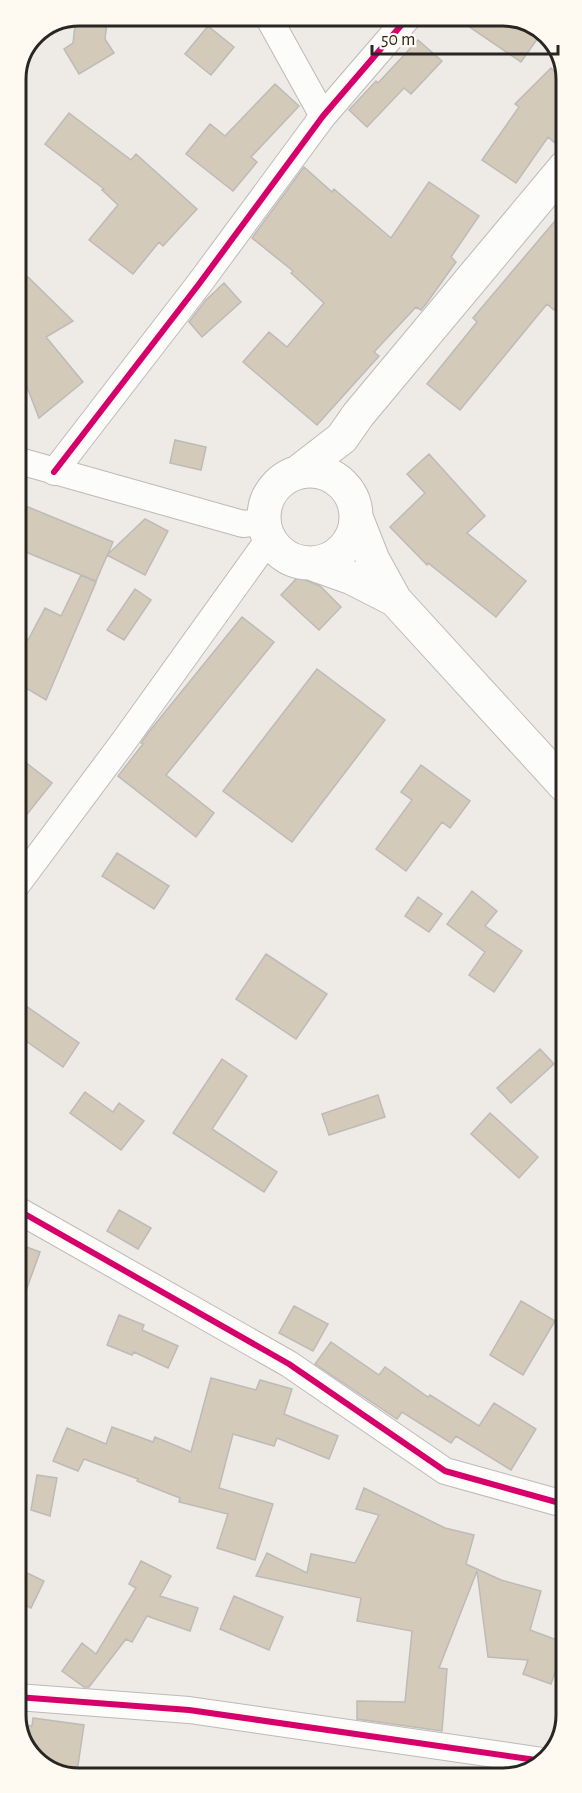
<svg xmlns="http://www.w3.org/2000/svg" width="582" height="1793" viewBox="0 0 582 1793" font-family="'Alegreya Sans',sans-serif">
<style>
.building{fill:#d4caba;stroke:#bdbab7;stroke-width:1.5}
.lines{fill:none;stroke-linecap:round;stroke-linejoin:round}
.minor-casing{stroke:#bdbab7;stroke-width:28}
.secondary-casing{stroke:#bdbab7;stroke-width:35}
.minor{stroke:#fcfcfb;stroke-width:26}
.secondary{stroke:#fcfcfb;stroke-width:33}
.cycleway-casing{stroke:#fef9f1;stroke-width:10}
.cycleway{stroke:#d6006c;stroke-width:6}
.rim{fill:none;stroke:#282622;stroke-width:3}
</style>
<rect width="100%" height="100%" fill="#eeeae6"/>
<path class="building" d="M79,15H108L105,39L114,53L79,74L64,49L73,43L76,16Z
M452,15H508L535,26L531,33L538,38L521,62Z
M208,26L234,47L211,75L185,54Z
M418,40L442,61L411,94L404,88L367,127L349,110L376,81L378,83Z
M551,68L565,82V133L555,143L548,137L516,183L482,160L519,107L515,104Z
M275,84L299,106L251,157L257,162L233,191L186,154L210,124L225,136Z
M69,113L131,160L136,154L197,209L163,246L159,242L133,274L89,240L118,205L102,190L104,189L45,144Z
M304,167L332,192L334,189L391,238L429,182L479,216L451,257L456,262L426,304L421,310L416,307L374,352L379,356L317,425L243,362L269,332L287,347L324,303L291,273L293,271L252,238Z
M565,209V297L554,310L547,304L460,410L427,384L477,322L473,318Z
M28,277L73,321L46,337L83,382L39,418L15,356L25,338L15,326V321L25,304L15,295V290Z
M224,283L241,302L202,337L189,322L206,300Z
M175,440L206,447L201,470L170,463Z
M429,454L485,516L467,533L526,581L496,617L428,563L427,565L390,527L425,493L407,474Z
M16,502L113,542L96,581L16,548Z
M145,519L168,531L145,575L107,555Z
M81,575L96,582L46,700L16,682V633L28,640L45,608L61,616Z
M298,577L320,586L341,607L319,630L281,595Z
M135,589L151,600L124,640L107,630Z
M242,617L274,642L166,775L214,813L196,837L118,776L143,744L141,743L148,733Z
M317,669L385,720L292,842L223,791Z
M16,755L52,783L16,828Z
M421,765L470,801L450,828L442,822L406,871L376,849L412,800L401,792Z
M117,853L169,886L154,909L102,876Z
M472,891L497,911L485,926L522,951L494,992L469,975L485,952L447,924Z
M418,897L442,914L429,932L405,916Z
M266,954L327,994L296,1039L236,999Z
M16,999L79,1043L63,1067L16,1034Z
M540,1049L554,1064L511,1103L497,1088Z
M222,1059L247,1076L212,1129L277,1172L264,1192L173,1133Z
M85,1092L113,1112L119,1103L144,1121L121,1150L70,1113Z
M378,1095L385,1117L329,1135L322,1114Z
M490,1113L538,1157L519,1178L471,1134Z
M119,1210L151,1228L138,1249L107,1231Z
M16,1243L40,1252L19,1310H17Z
M521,1301L555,1321L523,1375L490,1355Z
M294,1306L328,1324L313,1351L279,1333Z
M119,1315L144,1325L142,1330L178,1346L168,1368L134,1352L132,1355L107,1345Z
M331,1342L379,1375L385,1367L428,1397L430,1395L479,1426L494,1403L536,1429L511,1470L456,1436L451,1443L402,1412L397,1419L315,1364Z
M211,1378L256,1390L260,1380L292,1389L284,1414L338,1436L329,1459L277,1438L274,1446L233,1434L219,1488L273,1504L255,1560L217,1548L228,1514L179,1502L180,1498L137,1481L138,1479L84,1459L78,1471L53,1461L67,1428L106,1444L112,1427L153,1442L155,1437L191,1452Z
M37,1475L57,1478L50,1516L31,1510Z
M364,1488L445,1528L474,1535L466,1564L501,1580L541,1591L530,1630L565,1643L551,1684L523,1674L528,1660L488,1657L477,1571L439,1668L447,1669L442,1731L357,1719V1701L405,1702L412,1631L357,1621L361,1598L256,1576L267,1553L307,1573L311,1554L355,1563L379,1515L356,1509Z
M141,1561L171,1576L160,1596L198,1608L190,1631L147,1616L132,1642L126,1639L89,1687H84L62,1671L82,1643L96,1654L136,1588L129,1584Z
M23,1571L44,1581L31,1608L17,1601V1586Z
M234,1596L283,1617L269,1650L220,1629Z
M33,1718L84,1725L77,1772L53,1769L37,1762L17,1731V1724L32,1726Z"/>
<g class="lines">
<defs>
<path id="minor" d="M267,15L323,116
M16,460L243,524L264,522
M54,472L199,284L323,116L410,15
M16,886L124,741L269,539
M16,1209L289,1364L445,1471L567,1505
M17,1697L189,1710L543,1761"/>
<path id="secondary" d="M264 517a46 46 0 1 1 92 0a46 46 0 1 1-92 0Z
M298,472L342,438L358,415L565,167
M356,517L373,560L395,600L566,787
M310,563L352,578L395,600"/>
</defs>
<use href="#minor" class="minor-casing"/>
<use href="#secondary" class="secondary-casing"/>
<use href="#minor" class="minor"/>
<use href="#secondary" class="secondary"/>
<defs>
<path id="cycleway" d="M54,472L199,284L323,116L410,15
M16,1209L289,1364L445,1471L567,1505
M17,1697L189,1710L543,1761"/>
</defs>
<use href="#cycleway" class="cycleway-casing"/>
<use href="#cycleway" class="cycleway"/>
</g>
<path d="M0 0H582V1793H0ZM79 26H503A53 53 0 0 1 556 79V1715A53 53 0 0 1 503 1768H79A53 53 0 0 1 26 1715V79A53 53 0 0 1 79 26Z" fill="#fef9f1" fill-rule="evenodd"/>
<path class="rim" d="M79 26H503A53 53 0 0 1 556 79V1715A53 53 0 0 1 503 1768H79A53 53 0 0 1 26 1715V79A53 53 0 0 1 79 26Z"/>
<path d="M372 45v9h186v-9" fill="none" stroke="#282622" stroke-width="3"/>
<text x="381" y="45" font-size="18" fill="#282622" stroke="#fef9f1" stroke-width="4.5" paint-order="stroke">50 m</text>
</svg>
